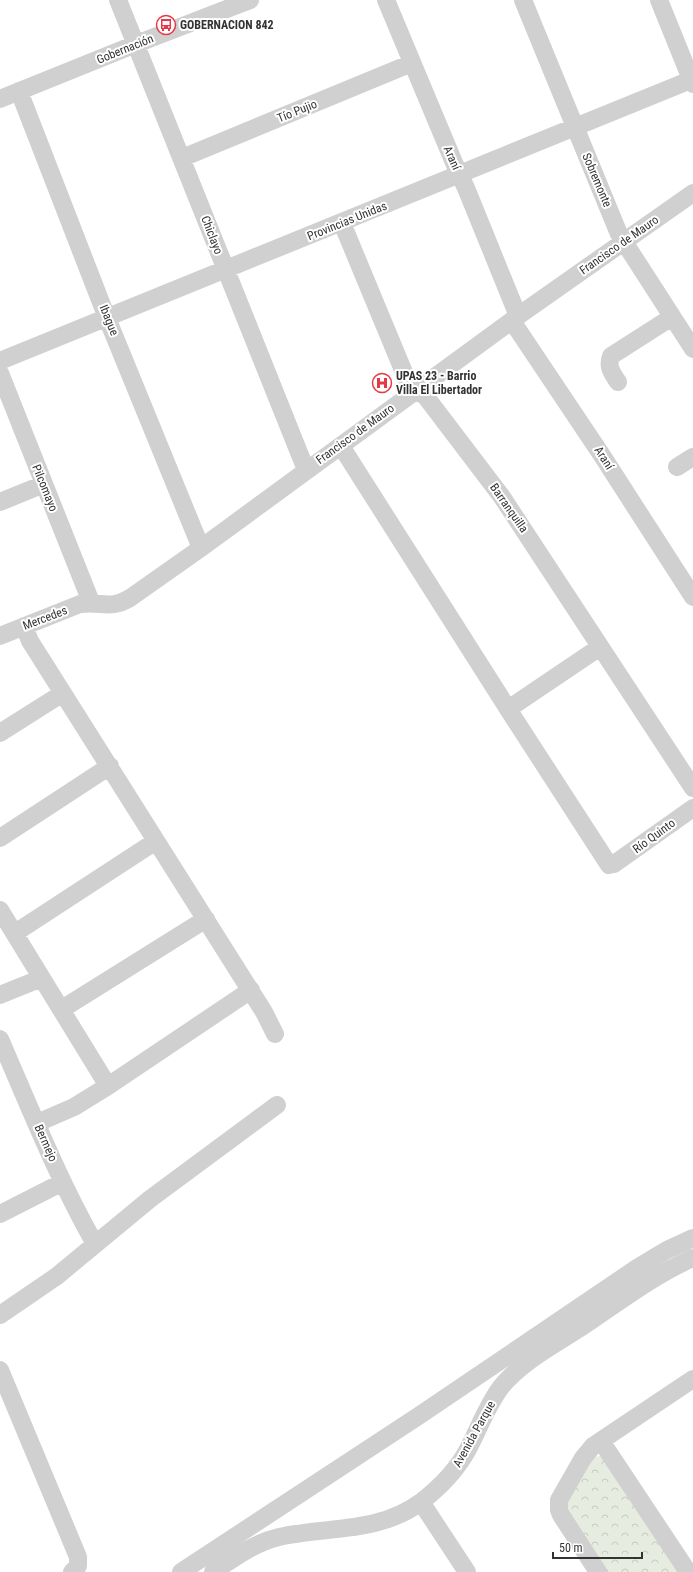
<svg xmlns="http://www.w3.org/2000/svg" width="693" height="1572" viewBox="0 0 693 1572" font-family="'Roboto Condensed',sans-serif">
<style>
.forest{fill:url(#forest-crowns)}
.lines{fill:none;stroke-linecap:round;stroke-linejoin:round}
.minor{stroke:#d0d0d0;stroke-width:18}
.labels{text-anchor:middle;stroke-width:4;stroke-linejoin:round;paint-order:stroke}
.poi-label{font-size:12px;font-weight:bold;fill:#333;stroke:#fff;text-anchor:start}
.street-label{font-size:12px;fill:#333;stroke:#fff}
</style>
<defs>
<pattern id="forest-crowns" width="20" height="18" patternUnits="userSpaceOnUse"><rect width="20" height="18" fill="#e6ecdf"/><path d="M2 6a3 3 0 1 1 6 0M12 15a3 3 0 1 1 6 0" fill="none" stroke="#c6cbc0"/></pattern>
</defs>
<rect width="100%" height="100%" fill="#fff"/>
<path class="forest" d="M600,1456H604L682,1572H605L564,1509L589,1463L595,1457Z"/>
<g class="lines">
<path class="minor" d="M118,0L306,470
M386,0L455,165L466,188L518,316
M523,0L619,234L693,349
M659,0L693,84
M19,91L107,318L201,548
M0,99L136,44L250,0
M182,158L412,63
M342,223L408,382L426,397L502,497L693,788
M512,321L603,457L693,597
M0,361L693,79
M0,373L91,602
M618,382C612,373 607,367 611,356L672,317
M341,446L508,709L609,865L614,864L693,808
M677,467L693,457
M0,502L44,484
M24,626L30,641L264,1012L275,1034
M0,636L80,604C102,601 110,610 130,598L201,548L518,316L693,193
M508,709L600,647
M0,733L63,693
M0,838L110,766
M0,910L108,1086
M15,933L156,841
M0,995L42,978
M62,1009L206,919
M0,1039C30,1108 58,1179 95,1244
M37,1123L74,1107L108,1086L251,990
M0,1214L63,1182
M0,1315L57,1276L150,1199L277,1105
M0,1370L78,1557V1566L72,1572
M601,1441L688,1572
M421,1502L467,1572
M181,1572L417,1417L637,1268L667,1250L693,1238
M213,1572C234,1558 254,1543 279,1537C328,1526 377,1534 421,1502C439,1488 456,1471 467,1451C479,1429 486,1407 501,1387C522,1361 556,1344 583,1326C619,1302 654,1275 693,1258
M598,1572L561,1515L559,1510V1500L583,1458L593,1446L693,1379"/>
</g>
<defs>
<symbol id="bus-ring" viewBox="-11 -11 22 22"><circle r="9.5" fill="#fff" stroke="#e63946" stroke-width="1.5"/><path d="M-5-6H5V4H4V6H2V4H-2V6H-4V4H-5ZM-3.5-4V0h7V-4ZM-3.5 1.2v1.5H-2V1.2ZM2 1.2v1.5H3.5V1.2Z" fill="#e63946"/></symbol>
<symbol id="hospital-ring" viewBox="-11 -11 22 22"><circle r="9.5" fill="#fff" stroke="#e63946" stroke-width="1.5"/><path d="M-5-5h3v3.5h4V-5h3V5h-3V1.5h-4V5h-3Z" fill="#e63946"/></symbol>
</defs>
<g fill-rule="evenodd">
<use href="#bus-ring" x="155" y="14" width="22" height="22"/>
<use href="#hospital-ring" x="371" y="372" width="22" height="22"/>
</g>
<g class="labels">
<g class="poi-label">
<text x="180" y="29">GOBERNACION 842</text>
<text x="396" y="380">UPAS 23 - Barrio<tspan x="396" dy="14">Villa El Libertador</tspan></text>
</g>
<g class="street-label">
<text transform="translate(125 49) rotate(-22)" y="4">Gobernación</text>
<text transform="translate(297 111) rotate(-22)" y="4">Tío Pujio</text>
<text transform="translate(452 158) rotate(66)" y="4">Araní</text>
<text transform="translate(597 180) rotate(67)" y="4">Sobremonte</text>
<text transform="translate(347 221) rotate(-22)" y="4">Provincias Unidas</text>
<text transform="translate(212 235) rotate(69)" y="4">Chiclayo</text>
<text transform="translate(619 245) rotate(-35)" y="4">Francisco de Mauro</text>
<text transform="translate(109 320) rotate(68)" y="4">Ibague</text>
<text transform="translate(355 434) rotate(-36)" y="4">Francisco de Mauro</text>
<text transform="translate(604 458) rotate(57)" y="4">Araní</text>
<text transform="translate(45 488) rotate(68)" y="4">Pilcomayo</text>
<text transform="translate(509 508) rotate(55)" y="4">Barranquilla</text>
<text transform="translate(45 618) rotate(-21)" y="4">Mercedes</text>
<text transform="translate(654 836) rotate(-36)" y="4">Río Quinto</text>
<text transform="translate(46 1143) rotate(66)" y="4">Bermejo</text>
<text transform="translate(474 1434) rotate(-61)" y="4">Avenida Parque</text>
</g>
</g>
<path d="M553 1552v6h89v-6" fill="none" stroke="#333333" stroke-width="2"/>
<text x="559" y="1552" font-size="12" fill="#333333" stroke="#ffffff" stroke-width="3" paint-order="stroke">50 m</text>
</svg>
